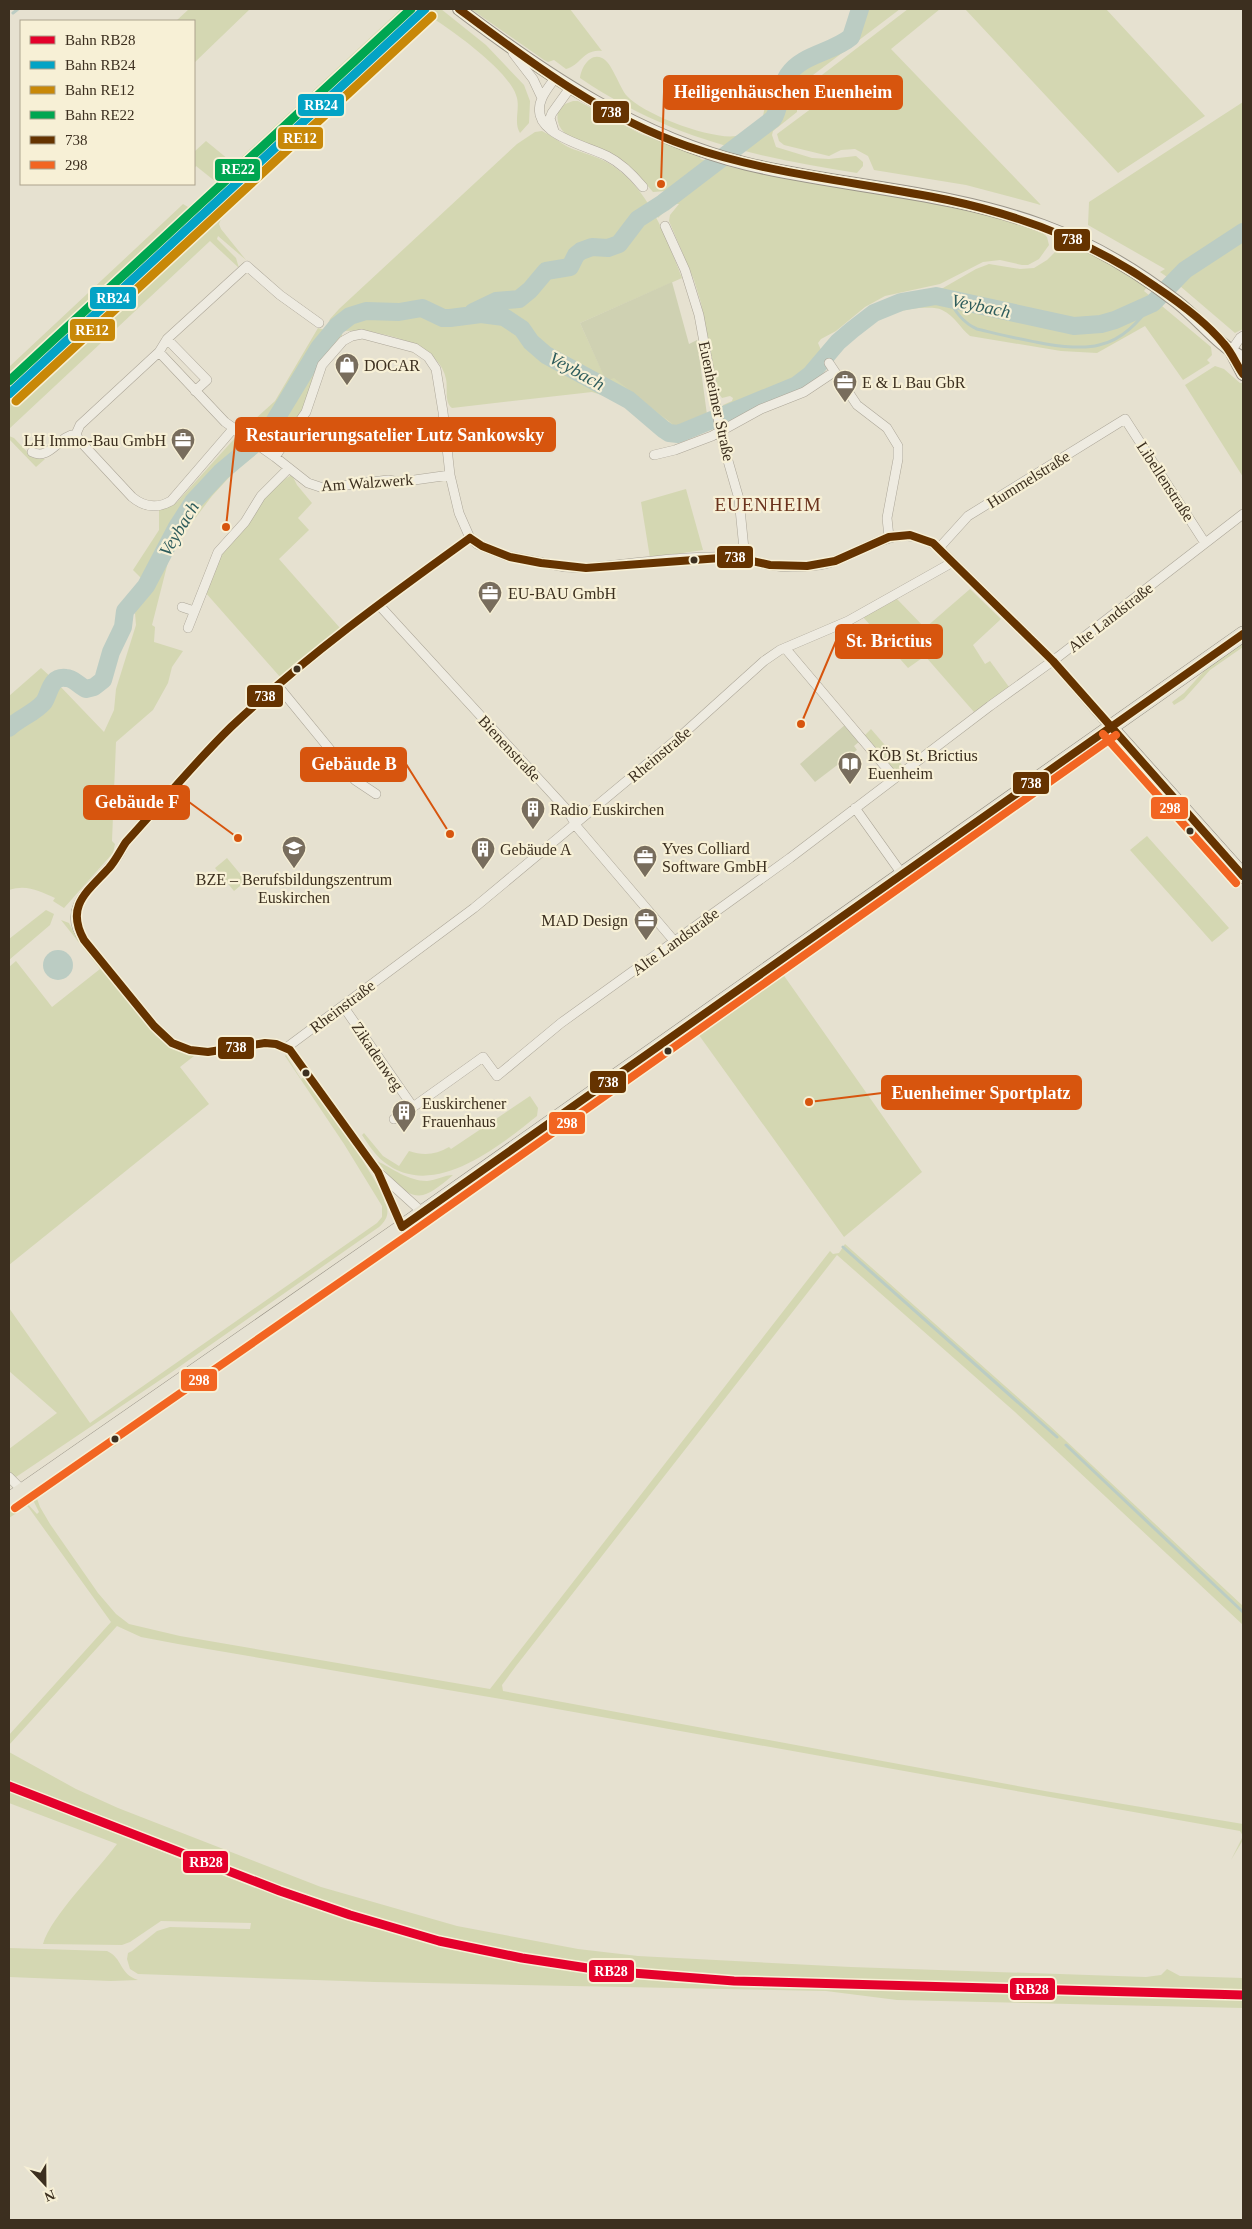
<svg xmlns="http://www.w3.org/2000/svg" width="1252" height="2229" viewBox="0 0 1252 2229" font-family="Georgia,serif">
<style>
.green{fill:#d4d7b2}
.cemetery{fill:#cfd1b2}
.water{fill:#bbccc3}
.lines{fill:none;stroke-linecap:round;stroke-linejoin:round}
.stream{stroke:#bbccc3;stroke-width:3}
.river{stroke:#bbccc3;stroke-width:18}
.street-casing{stroke:#aca698;stroke-width:10}
.secondary-casing{stroke:#9b9588;stroke-width:14}
.primary-casing{stroke:#918b7f;stroke-width:16}
.street{stroke:#eeebe1;stroke-width:9}
.secondary{stroke:#eeebe1;stroke-width:12}
.primary{stroke:#e6e2d3;stroke-width:15}
.bus-1-casing{stroke:#f7f0d6;stroke-width:11}
.bus-2-casing{stroke:#f7f0d6;stroke-width:11}
.bus-1{stroke:#653300;stroke-width:8}
.bus-2{stroke:#f26522;stroke-width:8}
.rail-1-casing{stroke:#f7f0d6;stroke-width:12}
.rail-2-casing{stroke:#f7f0d6;stroke-width:12}
.rail-3-casing{stroke:#f7f0d6;stroke-width:12}
.rail-4-casing{stroke:#f7f0d6;stroke-width:12}
.rail-1{stroke:#e4002b;stroke-width:9}
.rail-2{stroke:#03a3c5;stroke-width:9}
.rail-3{stroke:#c88808;stroke-width:9}
.rail-4{stroke:#00a651;stroke-width:9}
.bus-dot{fill:#3c2f1f;stroke:#f7f0d6;stroke-width:2}
.labels{text-anchor:middle;stroke-width:4.5;stroke-linejoin:round;paint-order:stroke}
.poi-label{font-size:16px;fill:#3c2f1f;stroke:#f7f0d6;text-anchor:start}
.street-label{font-size:16px;fill:#3c2f1f;stroke:#f7f0d6}
.water-label{font-size:18px;font-style:italic;fill:#2e5c5c;stroke:#f7f0d6}
.quarter-label{font-size:19px;letter-spacing:1px;fill:#6a321d;stroke:#f7f0d6}
.leader{fill:none;stroke:#d7550e;stroke-width:2}
.callout-dot{fill:#d7550e;stroke:#f7f0d6;stroke-width:2}
.callout{fill:#d7550e;stroke:#d7550e;stroke-width:2}
.callout-label{font-size:18px;text-anchor:middle;font-weight:bold;fill:#fff}
.line-badge{stroke:#f7f0d6;stroke-width:2}
.badge-label{font-size:14px;text-anchor:middle;font-weight:bold;fill:#fff}
</style>
<rect width="100%" height="100%" fill="#e6e1d0"/>
<path class="green" d="M189,9H250L194,63V21H176Z
M401,9H410L9,380V367L181,206L183,204L188,207L216,182L196,166L194,169V152L206,141L234,164Z
M430,9H441L486,45L524,85L530,101L529,123L520,133C513,122 521,107 516,95C508,71 456,33 434,19L221,219L219,224L221,229L246,260L218,236L217,239L236,258L239,268L210,241L9,429V400Z
M471,9H570L602,51C584,48 581,65 566,69L554,60L548,62L544,60Z
M852,9H900L788,94L797,107V112L773,131L772,135L776,147L812,158L829,159L856,156L863,162V166L857,173C755,157 668,138 580,78C581,68 590,52 602,58C612,62 619,87 627,96C643,114 711,140 736,136C745,134 755,127 762,121L767,96L783,70L803,55L841,36L847,28Z
M908,9H940L891,49L1041,205L966,185L874,170L868,156L855,149L841,150L829,156L784,145L779,141L777,134L812,108L809,102L804,105C799,103 799,96 801,91Z
M965,9H1106L1205,116L1118,173Z
M573,101H578L641,134L701,157L700,159L739,169L741,167L972,211L1042,232L1047,237L1049,245L1039,259L1028,265H1022L1000,260L983,262L940,284L885,296L865,307L836,331L821,339L818,343L821,350L819,351L827,367L810,385L725,423L721,409H723V405L732,401L733,398L730,396L722,398L719,394L701,303L694,280L669,221L670,215L679,204C671,203 664,212 658,218L649,201L654,203L665,195L666,191L653,192C642,179 632,166 617,157C598,145 552,142 558,112L565,104Z
M1243,102V329L1235,333L1180,286L1160,272L1165,269L1088,225L1089,202Z
M542,131C551,135 559,142 568,147C582,153 597,156 610,164C649,188 666,237 682,278L580,323L606,380L614,377L661,414L669,422L684,426L712,414L715,427C703,431 688,440 675,440C656,439 642,416 628,407C616,399 605,396 592,392L452,408C444,402 448,388 446,379C441,348 392,334 365,331C358,330 350,331 342,331V338L325,354L315,370L304,408L276,449H271L261,442L279,421L317,353L333,333L331,332C302,365 287,409 256,439L243,430L275,401L318,328L325,330L330,319L339,309L517,144L535,132Z
M1070,245H1074L1109,262L1147,287L1144,291L1211,347L1212,355L1207,360L1210,363L1183,380L1145,326L1097,353L1061,351L970,336C960,328 955,316 942,310C936,307 927,308 919,308C884,311 853,331 831,358L830,356C848,334 870,315 898,305L897,301C869,312 849,330 828,350H826V345L831,339L866,311L885,300L943,288L976,269L989,264L1020,269L1034,268L1047,260L1055,252Z
M1215,366L1224,369L1240,383H1243V477L1185,385Z
M9,436L14,438L33,458L45,459L36,467L9,439Z
M235,438L241,440L259,452L235,471L212,496L178,541L168,562L152,625L155,627L154,642L183,651L172,667L168,683L153,710L116,742L112,841L115,844L113,853L64,908L53,901L55,898C39,891 27,884 9,890V736C20,720 42,715 50,700C52,695 51,690 53,685L57,683L104,732L114,710L116,689L136,625L135,613L138,605L148,594L149,586L133,570L159,530V510L177,502Z
M292,475L297,485L312,503L298,518L309,530L279,559L340,628L281,678L205,592C209,582 212,569 218,559C228,541 274,482 292,475Z
M686,489L703,550L650,558L641,502Z
M970,589L1001,619L973,645L985,664L990,661L1009,687L974,712L925,656L908,668L863,617L897,599L925,628Z
M1243,641V647L1210,670L1184,699L1174,705L1172,702L1184,693L1204,671Z
M41,668L52,678L43,696L38,702L9,722V696Z
M871,729L903,766L898,771L893,770L864,736Z
M1147,836L1229,928L1212,942L1130,850Z
M227,858L246,881L234,891L215,868Z
M46,910L54,914L50,925L9,960V939Z
M61,920L69,923L75,935L156,1036L170,1047L194,1056L180,1067L209,1104L9,1265V967L16,961L52,1007L100,969Z
M780,970L922,1172L844,1237L696,1031L715,1019L748,991Z
M683,1036L684,1039L565,1122L405,1241L151,1414L115,1446L75,1467L36,1496L40,1507L50,1524L98,1593L116,1614L129,1624L180,1636L490,1689L830,1251L833,1254L839,1253L845,1244L1049,1425L1243,1606V1625L1015,1412L837,1255L516,1666L502,1685L503,1691L1045,1791L1243,1824V1840L1231,1860L1243,1836L1240,1831L501,1699L178,1644L141,1637L117,1626L9,1745V1735L111,1622L29,1508L27,1506L9,1518V1509L24,1500L37,1514L39,1512L30,1494L75,1463L113,1441L116,1443L129,1425Z
M286,1055L301,1079L304,1077L357,1151L386,1199L384,1201C390,1211 388,1219 379,1227L169,1374L16,1477L9,1472V1449L57,1413L9,1371V1308L90,1423L377,1223L382,1217V1206L344,1144L285,1056Z
M530,1096L538,1108L537,1116C498,1147 433,1201 384,1162C375,1155 368,1144 362,1135L364,1133L383,1156L399,1166L409,1151C423,1156 436,1155 449,1147L451,1149Z
M377,1161C392,1168 408,1181 427,1181C436,1180 445,1175 453,1175C446,1181 432,1193 423,1195C404,1199 387,1173 377,1161Z
M9,1752L76,1789L118,1808L321,1887L457,1926L578,1949L638,1956L851,1967L1146,1977L1161,1975L1167,1969L1180,1976L1243,1978V1991C1127,1988 1010,1985 894,1982C772,1979 652,1977 532,1956C350,1924 180,1848 9,1780Z
M9,1791L198,1866L306,1906L440,1945L549,1966L679,1983L1243,1999V2008L897,2000L826,1991L375,1982L138,1974L130,1969L127,1959L128,1953L132,1951L157,1931L170,1927L250,1929L251,1923L161,1921L130,1942L122,1945L43,1944C51,1916 98,1870 117,1844L9,1803Z
M9,1948L107,1951C123,1958 119,1974 138,1980L111,1981L9,1977Z"/>
<path class="cemetery" d="M672,282L689,344L697,340L707,415L684,426L676,427L614,378L606,381L580,323Z
M846,724L860,741L854,746L857,750L815,782L800,764Z"/>
<path class="water" d="M43 965a15 15 0 1 1 30 0a15 15 0 1 1-30 0Z"/>
<g class="lines">
<path class="stream" d="M13,13L18,9
M1240,234L1243,237
M948,298C955,311 963,323 977,329C1007,336 1070,353 1099,345C1123,340 1139,321 1153,303
M843,1247L1057,1437
M1066,1445L1243,1612"/>
<path class="river" d="M473,312L496,301L519,299L530,290L546,271L570,267L576,255L581,251L592,247L608,248L619,244L638,219L663,203L773,119C781,108 778,90 788,75C802,54 832,53 851,37L860,9
M9,728C19,718 35,713 44,702C50,693 50,676 66,678C74,678 79,686 86,689L94,687L103,680L111,652L123,627L125,611L146,586L177,527L193,502L221,472L258,441L271,427L319,348L337,326L350,316L366,311L399,312L422,308L443,318H450L481,314L504,317L522,329L531,342L546,355L629,400L663,429L669,433L678,434L797,385L810,375L838,342L852,330L874,313L901,302L936,296L1074,326L1101,324L1115,320L1153,303L1185,270L1243,232"/>
<defs>
<path id="street" d="M513,53L533,79L542,98
M555,78C551,84 545,91 542,98C526,134 586,145 607,156C621,163 633,175 643,187
M554,131L550,118L552,113L570,88
M665,226L685,270L699,315L722,440L739,499L745,559
M319,323L280,295L247,266L167,339L159,352L225,422L275,457L306,412L322,365L343,341L352,336L362,334L415,348L428,357L436,369L443,412L450,475L459,513L470,538L477,544L507,556L565,567L586,568C633,564 687,555 733,557C746,558 758,563 770,565C786,568 804,567 819,565C862,558 895,515 939,548L1053,661L1110,727
M167,339L207,380L195,391
M1231,351L1240,338L1243,336
M159,352L80,425L76,434L79,440L132,497C144,507 157,509 171,501L233,429
M829,363L857,405L887,428L898,446V459L887,518L889,537
M32,452C50,461 58,436 76,434
M654,455L675,450L712,436L761,409L804,392L834,372
M275,457L308,483L323,488L388,480L400,482L450,475
M939,548L968,516L1125,419L1205,543
M379,605L568,811L577,827L675,942
M182,607L194,611
M188,628L218,552L245,522L261,496L289,468
M785,648L895,778
M278,686L355,780L376,794
M855,808L902,874
M343,1006L413,1107L483,1057L497,1076L561,1023L790,858L990,706L1058,657L1243,514
M286,1048L474,908L683,734L764,661L780,650L848,621L953,562
M394,1119L413,1107
M378,1172L402,1227
M422,1212L378,1172L290,1050L276,1044L265,1043L208,1052L190,1050L172,1043L154,1026L84,940C58,906 97,884 116,859C120,854 122,848 126,842C161,804 194,763 231,727C305,658 387,597 470,538
M9,1477L22,1490"/>
<path id="secondary" d="M459,9C547,76 638,137 747,164C845,187 948,191 1043,226C1092,244 1136,270 1177,302C1199,319 1218,345 1243,358
M1231,351L1243,374"/>
<path id="primary" d="M1110,727L1243,876
M9,1500L402,1227L1243,634"/>
</defs>
<use href="#street" class="street-casing"/>
<use href="#secondary" class="secondary-casing"/>
<use href="#primary" class="primary-casing"/>
<use href="#street" class="street"/>
<use href="#secondary" class="secondary"/>
<use href="#primary" class="primary"/>
<defs>
<path id="bus-1" d="M459,9C530,62 602,117 687,146C771,175 861,182 948,200C1023,216 1094,243 1156,287C1180,303 1205,321 1224,344C1232,353 1236,364 1243,374
M470,538C388,597 305,657 231,727C194,763 161,804 126,842C120,851 116,860 109,868C87,892 65,906 84,940L154,1026L172,1043L190,1050L208,1052L265,1043L276,1044L290,1050L378,1172L402,1227L1243,634
M470,538L482,546L510,557L541,563L586,568L734,557L770,565L807,566L835,561L889,537L910,535L933,543L1053,661L1243,876"/>
<path id="bus-2" d="M1103,734L1236,883
M15,1508L408,1235L1116,735"/>
</defs>
<use href="#bus-1" class="bus-1-casing"/>
<use href="#bus-2" class="bus-2-casing"/>
<use href="#bus-1" class="bus-1"/>
<use href="#bus-2" class="bus-2"/>
<defs>
<path id="rail-1" d="M9,1786L280,1891L350,1915L439,1941L522,1958L607,1971L734,1981L1243,1995"/>
<path id="rail-2" d="M9,394L425,9"/>
<path id="rail-3" d="M16,401L432,16"/>
<path id="rail-4" d="M9,381L411,9"/>
</defs>
<use href="#rail-1" class="rail-1-casing"/>
<use href="#rail-2" class="rail-2-casing"/>
<use href="#rail-3" class="rail-3-casing"/>
<use href="#rail-4" class="rail-4-casing"/>
<use href="#rail-1" class="rail-1"/>
<use href="#rail-2" class="rail-2"/>
<use href="#rail-3" class="rail-3"/>
<use href="#rail-4" class="rail-4"/>
</g>
<defs>
<symbol id="shop-pin" viewBox="-11 -11 22 30"><path d="M0 17L-7.5 6A9.5 9.5 0 1 1 7.5 6Z" fill="#786d5d" stroke="#f7f0d6"/><path d="M-5-2.5h2.3a2.7 3.5 0 0 1 5.4 0H5L5.5 6h-11ZM-1.5-2.5h3a1.5 2.3 0 0 0-3 0Z" fill="#fff"/></symbol>
<symbol id="office-pin" viewBox="-11 -11 22 30"><path d="M0 17L-7.5 6A9.5 9.5 0 1 1 7.5 6Z" fill="#786d5d" stroke="#f7f0d6"/><path d="M-6-3h4V-5.5h4V-3h4V5H-6ZM-1-4.5V-3h2v-1.5ZM-6 0V1H6V0Z" fill="#fff"/></symbol>
<symbol id="library-pin" viewBox="-11 -11 22 30"><path d="M0 17L-7.5 6A9.5 9.5 0 1 1 7.5 6Z" fill="#786d5d" stroke="#f7f0d6"/><path d="M-6-4Q-3-5.5-.7-3.5V5Q-3 3-6 4ZM6-4Q3-5.5 .7-3.5V5Q3 3 6 4Z" fill="#fff"/></symbol>
<symbol id="building-pin" viewBox="-11 -11 22 30"><path d="M0 17L-7.5 6A9.5 9.5 0 1 1 7.5 6Z" fill="#786d5d" stroke="#f7f0d6"/><path d="M-4-6H4V6H1V3H-1V6H-4ZM-2.5-4.3h1.7v1.8h-1.7ZM.8-4.3h1.7v1.8H.8ZM-2.5-1h1.7V.8h-1.7ZM.8-1h1.7V.8H.8Z" fill="#fff"/></symbol>
<symbol id="university-pin" viewBox="-11 -11 22 30"><path d="M0 17L-7.5 6A9.5 9.5 0 1 1 7.5 6Z" fill="#786d5d" stroke="#f7f0d6"/><path d="M0-5L7-2L0 1L-7-2ZM-4 1L0 2.5L4 1V4Q0 6-4 4Z" fill="#fff"/></symbol>
</defs>
<g fill-rule="evenodd">
<use href="#shop-pin" x="333" y="351" width="28" height="38"/>
<use href="#office-pin" x="831" y="368" width="28" height="38"/>
<use href="#office-pin" x="169" y="426" width="28" height="38"/>
<use href="#office-pin" x="476" y="579" width="28" height="38"/>
<use href="#library-pin" x="836" y="750" width="28" height="38"/>
<use href="#building-pin" x="519" y="795" width="28" height="38"/>
<use href="#university-pin" x="280" y="834" width="28" height="38"/>
<use href="#building-pin" x="469" y="835" width="28" height="38"/>
<use href="#office-pin" x="631" y="843" width="28" height="38"/>
<use href="#office-pin" x="632" y="906" width="28" height="38"/>
<use href="#building-pin" x="390" y="1098" width="28" height="38"/>
</g>
<g class="bus-dot">
<circle cx="694" cy="560" r="4.5"/>
<circle cx="297" cy="669" r="4.5"/>
<circle cx="1190" cy="831" r="4.5"/>
<circle cx="668" cy="1051" r="4.5"/>
<circle cx="306" cy="1073" r="4.5"/>
<circle cx="115" cy="1439" r="4.5"/>
</g>
<g class="labels">
<g class="poi-label">
<text x="364" y="371">DOCAR</text>
<text x="862" y="388">E &amp; L Bau GbR</text>
<text x="166" y="446" text-anchor="end">LH Immo-Bau GmbH</text>
<text x="508" y="599">EU-BAU GmbH</text>
<text x="868" y="761">KÖB St. Brictius<tspan x="868" dy="18">Euenheim</tspan></text>
<text x="550" y="815">Radio Euskirchen</text>
<text x="662" y="854">Yves Colliard<tspan x="662" dy="18">Software GmbH</tspan></text>
<text x="500" y="855">Gebäude A</text>
<text x="294" y="885" text-anchor="middle">BZE – Berufsbildungszentrum<tspan x="294" dy="18">Euskirchen</tspan></text>
<text x="628" y="926" text-anchor="end">MAD Design</text>
<text x="422" y="1109">Euskirchener<tspan x="422" dy="18">Frauenhaus</tspan></text>
</g>
<g class="street-label">
<text transform="translate(717 401) rotate(78)" y="6">Euenheimer Straße</text>
<text transform="translate(1028 479) rotate(-32)" y="6">Hummelstraße</text>
<text transform="translate(1166 481) rotate(57)" y="6">Libellenstraße</text>
<text transform="translate(367 482) rotate(-4)" y="6">Am Walzwerk</text>
<text transform="translate(1110 617) rotate(-38)" y="6">Alte Landstraße</text>
<text transform="translate(510 748) rotate(47)" y="6">Bienenstraße</text>
<text transform="translate(659 754) rotate(-40)" y="6">Rheinstraße</text>
<text transform="translate(675 941) rotate(-36)" y="6">Alte Landstraße</text>
<text transform="translate(342 1006) rotate(-37)" y="6">Rheinstraße</text>
<text transform="translate(378 1056) rotate(56)" y="6">Zikadenweg</text>
</g>
<g class="water-label">
<text transform="translate(981 306) rotate(12)" y="6">Veybach</text>
<text transform="translate(577 371) rotate(29)" y="6">Veybach</text>
<text transform="translate(179 529) rotate(-59)" y="6">Veybach</text>
</g>
<g class="quarter-label">
<text x="768" y="511">EUENHEIM</text>
</g>
</g>
<path class="leader" d="M661 184L664 92M226 527L236 434M801 724L836 641M450 834L406 764M238 838L189 802M809 1102L882 1093"/>
<g class="callout-dot">
<circle cx="661" cy="184" r="5"/>
<circle cx="226" cy="527" r="5"/>
<circle cx="801" cy="724" r="5"/>
<circle cx="450" cy="834" r="5"/>
<circle cx="238" cy="838" r="5"/>
<circle cx="809" cy="1102" r="5"/>
</g>
<g class="callout">
<rect x="664" y="76" width="238" height="33" rx="5"/>
<rect x="236" y="418" width="319" height="33" rx="5"/>
<rect x="836" y="625" width="106" height="33" rx="5"/>
<rect x="301" y="748" width="105" height="33" rx="5"/>
<rect x="84" y="786" width="105" height="33" rx="5"/>
<rect x="882" y="1076" width="199" height="33" rx="5"/>
</g>
<g class="callout-label">
<text x="783" y="98">Heiligenhäuschen Euenheim</text>
<text x="395" y="441">Restaurierungsatelier Lutz Sankowsky</text>
<text x="889" y="647">St. Brictius</text>
<text x="354" y="770">Gebäude B</text>
<text x="137" y="808">Gebäude F</text>
<text x="981" y="1099">Euenheimer Sportplatz</text>
</g>
<g class="line-badge">
<rect x="297" y="93" width="48" height="24" rx="5" fill="#03a3c5"/>
<rect x="592" y="100" width="38" height="24" rx="5" fill="#653300"/>
<rect x="277" y="126" width="47" height="24" rx="5" fill="#c88808"/>
<rect x="214" y="158" width="47" height="24" rx="5" fill="#00a651"/>
<rect x="1053" y="228" width="38" height="24" rx="5" fill="#653300"/>
<rect x="89" y="286" width="48" height="24" rx="5" fill="#03a3c5"/>
<rect x="69" y="318" width="47" height="24" rx="5" fill="#c88808"/>
<rect x="716" y="545" width="38" height="24" rx="5" fill="#653300"/>
<rect x="246" y="684" width="38" height="24" rx="5" fill="#653300"/>
<rect x="1012" y="771" width="38" height="24" rx="5" fill="#653300"/>
<rect x="1150" y="796" width="39" height="24" rx="5" fill="#f26522"/>
<rect x="217" y="1036" width="38" height="24" rx="5" fill="#653300"/>
<rect x="589" y="1070" width="38" height="24" rx="5" fill="#653300"/>
<rect x="548" y="1111" width="38" height="24" rx="5" fill="#f26522"/>
<rect x="180" y="1368" width="38" height="24" rx="5" fill="#f26522"/>
<rect x="182" y="1850" width="47" height="24" rx="5" fill="#e4002b"/>
<rect x="588" y="1959" width="47" height="24" rx="5" fill="#e4002b"/>
<rect x="1009" y="1977" width="47" height="24" rx="5" fill="#e4002b"/>
</g>
<g class="badge-label">
<text x="321" y="110">RB24</text>
<text x="611" y="117">738</text>
<text x="300" y="143">RE12</text>
<text x="238" y="174">RE22</text>
<text x="1072" y="244">738</text>
<text x="113" y="303">RB24</text>
<text x="92" y="335">RE12</text>
<text x="735" y="562">738</text>
<text x="265" y="701">738</text>
<text x="1031" y="788">738</text>
<text x="1170" y="813">298</text>
<text x="236" y="1052">738</text>
<text x="608" y="1087">738</text>
<text x="567" y="1128">298</text>
<text x="199" y="1385">298</text>
<text x="206" y="1867">RB28</text>
<text x="611" y="1976">RB28</text>
<text x="1032" y="1994">RB28</text>
</g>
<rect width="1252" height="2229" fill="none" stroke="#3c2f1f" stroke-width="20"/>
<rect x="20" y="20" width="175" height="165" fill="#f7f0d6" stroke="#aca38d"/>
<rect x="30" y="36" width="25" height="8" fill="#e4002b" stroke="#aca38d"/>
<text x="65" y="45" font-size="15" fill="#3c2f1f">Bahn RB28</text>
<rect x="30" y="61" width="25" height="8" fill="#03a3c5" stroke="#aca38d"/>
<text x="65" y="70" font-size="15" fill="#3c2f1f">Bahn RB24</text>
<rect x="30" y="86" width="25" height="8" fill="#c88808" stroke="#aca38d"/>
<text x="65" y="95" font-size="15" fill="#3c2f1f">Bahn RE12</text>
<rect x="30" y="111" width="25" height="8" fill="#00a651" stroke="#aca38d"/>
<text x="65" y="120" font-size="15" fill="#3c2f1f">Bahn RE22</text>
<rect x="30" y="136" width="25" height="8" fill="#653300" stroke="#aca38d"/>
<text x="65" y="145" font-size="15" fill="#3c2f1f">738</text>
<rect x="30" y="161" width="25" height="8" fill="#f26522" stroke="#aca38d"/>
<text x="65" y="170" font-size="15" fill="#3c2f1f">298</text>
<g transform="translate(45 2184) rotate(158)" stroke="#f7f0d6" stroke-width="4" paint-order="stroke">
<path d="M0-4L9 19L0 12L-9 19Z" fill="#3c2f1f"/>
<text y="-8" font-size="14" font-weight="bold" text-anchor="middle" fill="#3c2f1f">N</text>
</g>
</svg>
